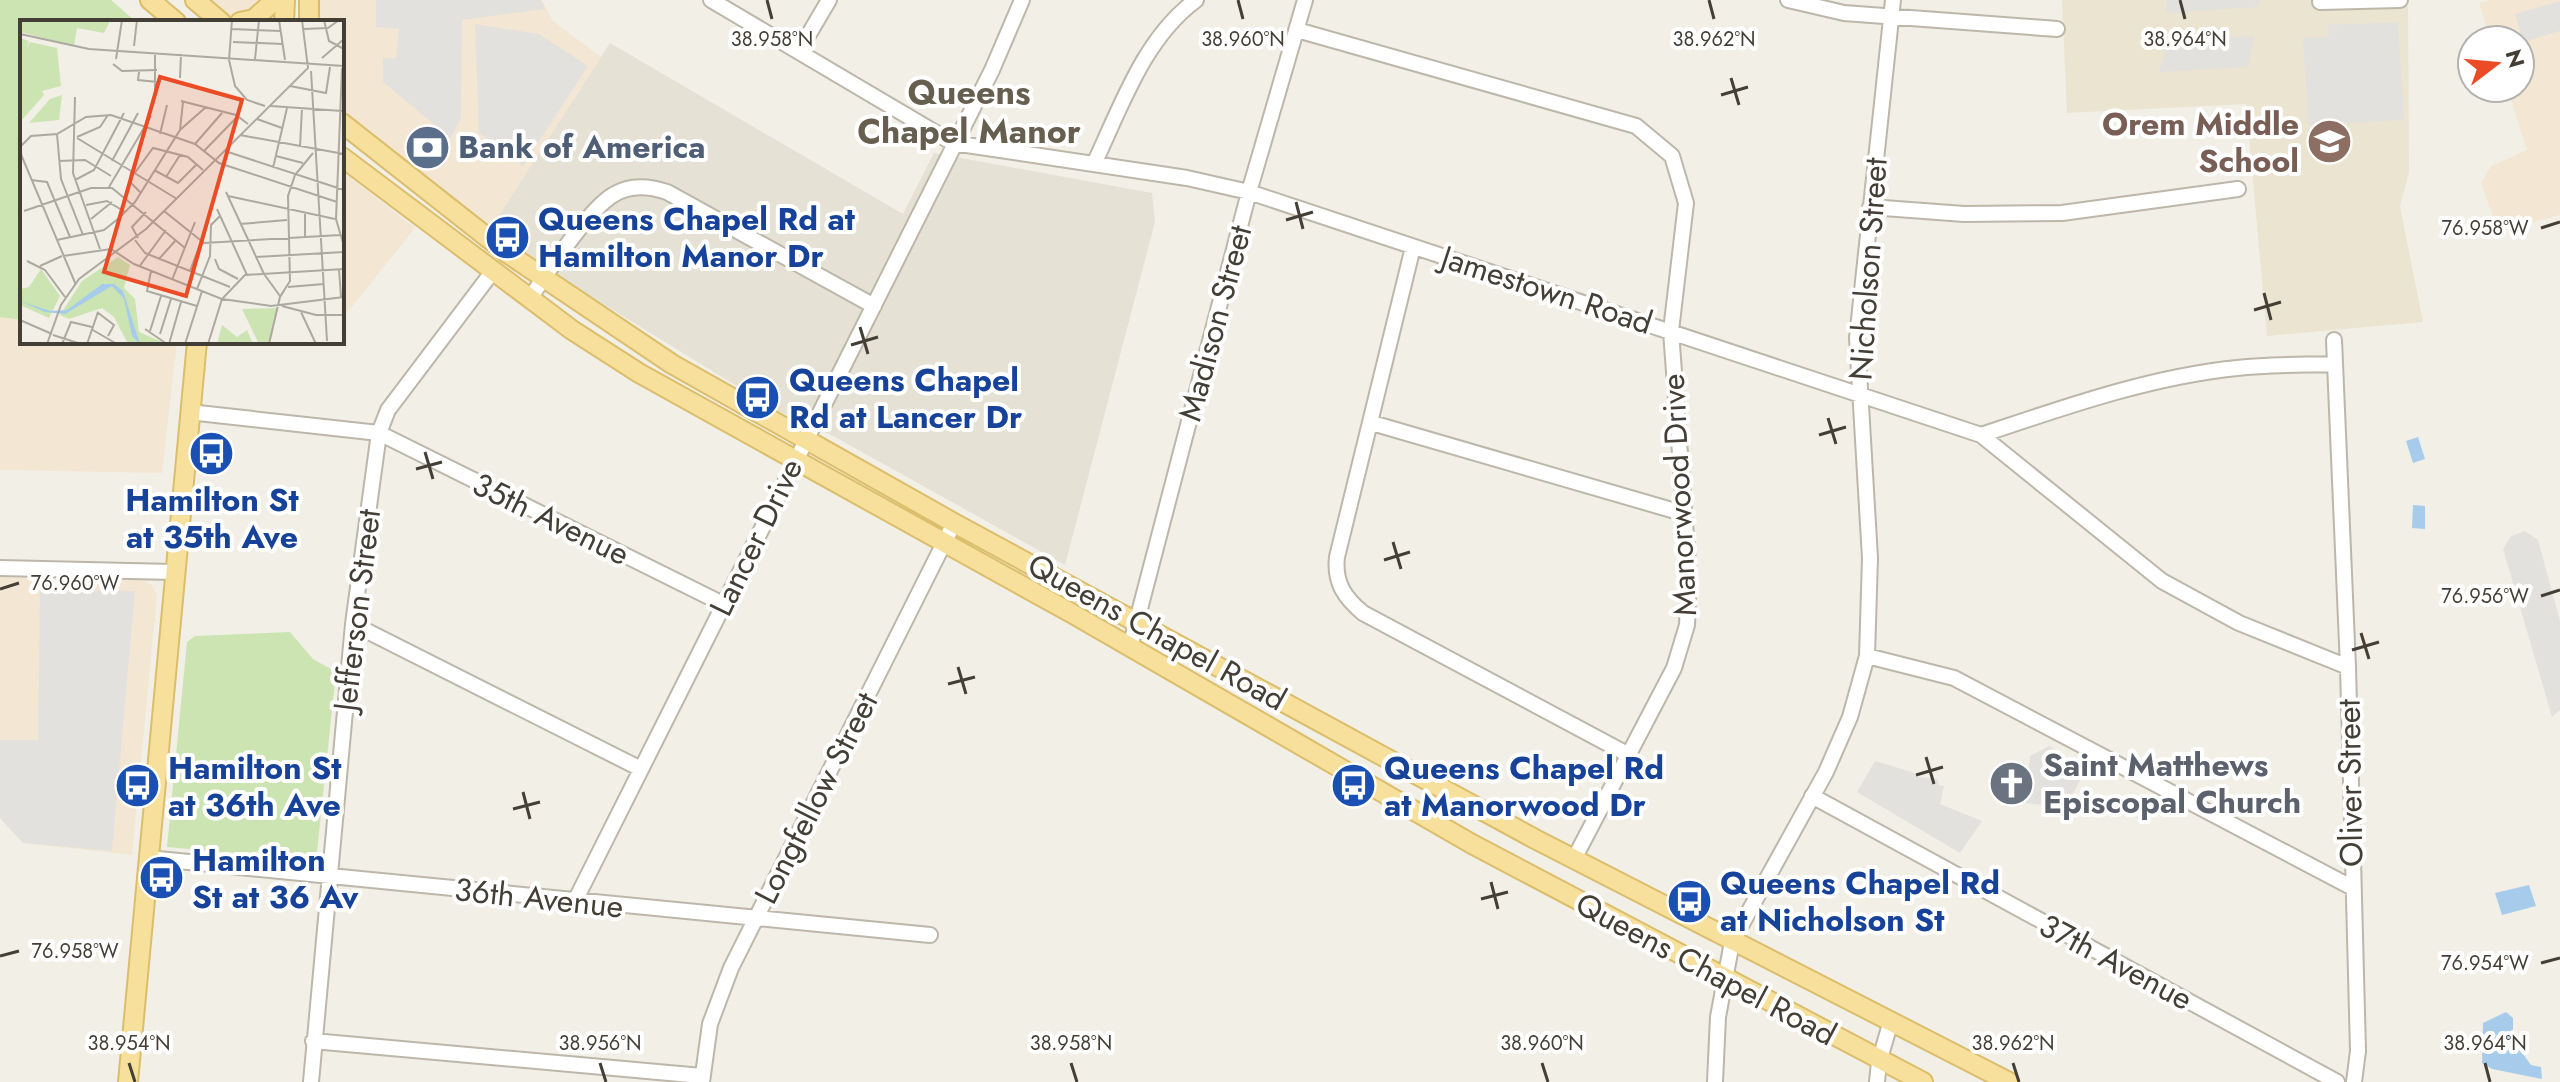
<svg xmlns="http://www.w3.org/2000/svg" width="2560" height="1082" viewBox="0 0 2560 1082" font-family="Jost,sans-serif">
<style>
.residential{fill:#e6e1d5}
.commercial{fill:#f3e7d3}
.education{fill:#eae4d1}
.green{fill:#cbe4b2}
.parking{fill:#e3e1de}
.water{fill:#a7cceb}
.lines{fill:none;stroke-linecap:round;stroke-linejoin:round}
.minor-casing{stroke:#bdb7aa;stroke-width:18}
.major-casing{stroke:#dbbe6c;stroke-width:22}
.minor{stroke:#fff;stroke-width:14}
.major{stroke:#f7e09b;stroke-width:18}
.ticks{fill:none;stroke:#443f36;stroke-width:3}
.labels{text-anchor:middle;stroke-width:8;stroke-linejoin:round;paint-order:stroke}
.education-label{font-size:32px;font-weight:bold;fill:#785e54;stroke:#fff;text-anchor:end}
.service-label{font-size:32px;font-weight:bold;fill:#4e5e75;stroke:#fff;text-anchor:start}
.transit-label{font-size:32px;font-weight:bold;fill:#164399;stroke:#fff;text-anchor:start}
.street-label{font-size:32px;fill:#443f36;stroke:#fff}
.worship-label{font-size:32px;font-weight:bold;fill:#5b616d;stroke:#fff;text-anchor:start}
.neighbourhood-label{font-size:34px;font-weight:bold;fill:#665e4e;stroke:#fff}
.inset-road{fill:none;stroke:#aca9a0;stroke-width:2}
.view{fill:#eb4b25;fill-opacity:0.15;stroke:#eb4b25;stroke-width:4}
.inset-edge{fill:none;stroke:#443f36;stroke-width:4}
.ticks-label{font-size:20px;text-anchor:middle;fill:#443f36;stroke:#fff;stroke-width:8;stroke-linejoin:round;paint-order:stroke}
</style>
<rect width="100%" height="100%" fill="#f2efe7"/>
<path class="residential" d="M610,43L903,214L934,153L1152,193L1155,222L1065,565L835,437L772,408L574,286L490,229Z"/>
<path class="commercial" d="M205,0H269L250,14L230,15Z
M312,0H542L553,21L601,57L490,229L342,111V22H312Z
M2491,0H2560V215L2498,231L2481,183L2491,166L2527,150L2507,88H2520V40H2491L2479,3Z
M342,171L415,228L342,319Z
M0,317L22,320V342H177L162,473L0,470Z
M0,577L139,579L152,585L157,595L132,855L23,843L0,818Z"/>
<path class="education" d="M2062,0H2408L2409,172L2400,206L2423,322L2267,336L2246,104L2067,113Z"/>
<path class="green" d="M0,0H111L136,22H22V320L0,317Z
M290,632L313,659L336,672L316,861L167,847L187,642L195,636Z"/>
<path class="parking" d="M376,0H541L545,9L462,20L461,118L451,138L383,82V58H396L399,29L376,27Z
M2167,0H2260L2257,7L2165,13Z
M2560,1V31L2523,42L2515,14Z
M2398,22L2404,120L2308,125L2303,38L2329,37L2328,25Z
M475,24L539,34L588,66L523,166L479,133Z
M2254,36L2248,67L2159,72L2169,41Z
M2525,531L2538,540L2560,621V710L2552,717L2503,549L2511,536Z
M40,590L135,591L112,851L23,843L0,818V740H38Z
M2049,746L2059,751L2062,760L2085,771L2070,799L2053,794L2050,806L2026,803L2030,756Z
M1875,761L1912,772L1918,777L1937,779L1939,785L1944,786L1940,804L1982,821L1960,853L1857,792Z"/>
<path class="water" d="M2418,437L2425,459L2413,463L2406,441Z
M2413,505L2425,506V529L2412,528Z
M2529,885L2536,906L2502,915L2495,893Z
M2506,1012L2513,1018V1040L2531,1065L2541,1067L2542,1079L2492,1069L2482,1063L2483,1023Z"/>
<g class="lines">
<defs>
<path id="minor" d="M711,0L953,143L1187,178L1249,192L1981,435L2162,581L2239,623L2348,667
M1788,0L1844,13L2057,29
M2320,2L2400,0
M1297,30L1636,126L1672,156L1686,203L1671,331L1689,577L1687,625L1674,668L1574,859
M799,51L829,0
M1094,164C1121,107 1144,38 1196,0
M1870,207L1964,214L2062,213L2238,189
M1413,247L1337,557C1334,583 1345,598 1363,613L1627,754
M530,298C548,272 588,210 613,195C630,184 649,186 667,192L874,306
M2334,340L2348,667L2358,1051L2354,1082
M189,412L379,433L723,604
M1372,423L1682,513
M1981,435C2065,407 2149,377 2237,368C2270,364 2303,365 2335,364
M0,568L173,572
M353,624L639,768
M1130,647L1249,192L1305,0
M1867,656L1954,678L2351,887
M1812,796L2337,1082
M148,858L930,935
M575,901L992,70L1022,0
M313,1041L702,1076
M311,1082L353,624L379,433L388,410L493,271
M702,1082L710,1024L731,968L954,523
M1715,1082L1718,1017L1732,942L1826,772L1850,717L1867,656L1870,558L1857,338L1893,0
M1877,1082L1879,1062L1891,1021"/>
<path id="major" d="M150,0L176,22
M195,0L221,22
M309,0V22
M240,22L254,19L275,0
M284,22L285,0
M342,123L507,253L672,364L954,523L1535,839L2009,1082
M342,157L572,330L639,373L1073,614L1472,844L1923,1082
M128,1082L197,342"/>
</defs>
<use href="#minor" class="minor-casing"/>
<use href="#major" class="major-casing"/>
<use href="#minor" class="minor"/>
<use href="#major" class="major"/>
</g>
<path class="ticks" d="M767,0L772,19M1238,0L1243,19M1709,0L1714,19M2180,0L2185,19M1731,78L1739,105M1721,95L1748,87M1296,202L1303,229M1286,220L1313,212M2541,228L2560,222M2264,293L2271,320M2254,310L2281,302M860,327L868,354M851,345L878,337M1828,418L1836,444M1819,435L1846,427M425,452L433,479M416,469L442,462M1393,542L1401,569M1384,560L1410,552M0,589L19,583M2541,596L2560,590M2361,633L2369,659M2352,650L2379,642M958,667L966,694M948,684L975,677M1926,757L1934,784M1916,775L1943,767M523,792L530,819M513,809L540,802M1491,882L1498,909M1481,899L1508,892M0,956L19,951M2541,963L2560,958M129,1063L135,1082M600,1063L606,1082M1071,1063L1077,1082M1542,1063L1548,1082M2013,1063L2019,1082M2485,1063L2490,1082"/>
<defs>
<symbol id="school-disc" viewBox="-11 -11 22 22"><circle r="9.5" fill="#8d6e63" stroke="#fff"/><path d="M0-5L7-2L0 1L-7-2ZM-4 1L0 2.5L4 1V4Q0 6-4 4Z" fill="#fff"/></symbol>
<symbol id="bank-disc" viewBox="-11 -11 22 22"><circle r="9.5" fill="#5c6f8a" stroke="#fff"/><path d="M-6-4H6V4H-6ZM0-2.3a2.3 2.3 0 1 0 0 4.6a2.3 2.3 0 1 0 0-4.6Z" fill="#fff"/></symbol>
<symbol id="bus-disc" viewBox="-11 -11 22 22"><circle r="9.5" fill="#1a4fb4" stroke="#fff"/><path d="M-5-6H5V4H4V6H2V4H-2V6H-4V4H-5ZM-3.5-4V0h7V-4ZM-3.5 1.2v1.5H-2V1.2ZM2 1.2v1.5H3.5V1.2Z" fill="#fff"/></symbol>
<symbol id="church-disc" viewBox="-11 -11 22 22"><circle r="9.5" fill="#6b7280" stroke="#fff"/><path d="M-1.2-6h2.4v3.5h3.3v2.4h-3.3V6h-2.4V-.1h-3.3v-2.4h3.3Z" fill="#fff"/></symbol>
</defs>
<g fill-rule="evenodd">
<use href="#school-disc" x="2304" y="116" width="51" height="51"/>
<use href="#bank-disc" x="402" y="122" width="51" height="51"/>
<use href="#bus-disc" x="482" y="212" width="51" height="51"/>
<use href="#bus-disc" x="732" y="372" width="51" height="51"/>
<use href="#bus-disc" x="186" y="428" width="51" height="51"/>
<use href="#church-disc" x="1986" y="758" width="51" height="51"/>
<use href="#bus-disc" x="112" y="760" width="51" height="51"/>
<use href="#bus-disc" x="1328" y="760" width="51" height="51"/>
<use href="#bus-disc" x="136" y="852" width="51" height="51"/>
<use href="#bus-disc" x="1664" y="876" width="51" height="51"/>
</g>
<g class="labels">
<g class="education-label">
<text x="2299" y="135">Orem Middle<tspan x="2299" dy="37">School</tspan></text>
</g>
<g class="service-label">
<text x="458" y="158">Bank of America</text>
</g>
<g class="transit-label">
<text x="538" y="230">Queens Chapel Rd at<tspan x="538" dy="37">Hamilton Manor Dr</tspan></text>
<text x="789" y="391">Queens Chapel<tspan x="789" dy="37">Rd at Lancer Dr</tspan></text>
<text x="212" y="511" text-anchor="middle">Hamilton St<tspan x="212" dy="37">at 35th Ave</tspan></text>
<text x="168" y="779">Hamilton St<tspan x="168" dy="37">at 36th Ave</tspan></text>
<text x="1384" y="779">Queens Chapel Rd<tspan x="1384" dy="37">at Manorwood Dr</tspan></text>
<text x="192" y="871">Hamilton<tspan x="192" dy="37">St at 36 Av</tspan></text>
<text x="1720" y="894">Queens Chapel Rd<tspan x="1720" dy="37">at Nicholson St</tspan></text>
</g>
<g class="street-label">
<text transform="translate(1868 269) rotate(-86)" y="11">Nicholson Street</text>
<text transform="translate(1547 290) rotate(18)" y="11">Jamestown Road</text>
<text transform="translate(1215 323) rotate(-75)" y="11">Madison Street</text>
<text transform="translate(1679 495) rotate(-93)" y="11">Manorwood Drive</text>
<text transform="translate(551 519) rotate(26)" y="11">35th Avenue</text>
<text transform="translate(756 537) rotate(-64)" y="11">Lancer Drive</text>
<text transform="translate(357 610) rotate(-83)" y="11">Jefferson Street</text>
<text transform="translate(1157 632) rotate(29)" y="11">Queens Chapel Road</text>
<text transform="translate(2350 783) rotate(-91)" y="11">Oliver Street</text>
<text transform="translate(816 798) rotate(-63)" y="11">Longfellow Street</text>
<text transform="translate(539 898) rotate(6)" y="11">36th Avenue</text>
<text transform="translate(2116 962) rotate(28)" y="11">37th Avenue</text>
<text transform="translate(1706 969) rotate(28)" y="11">Queens Chapel Road</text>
</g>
<g class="worship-label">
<text x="2043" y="776">Saint Matthews<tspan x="2043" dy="37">Episcopal Church</tspan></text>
</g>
<g class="neighbourhood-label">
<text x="969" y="104">Queens<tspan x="969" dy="39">Chapel Manor</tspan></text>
</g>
</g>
<g transform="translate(20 20)">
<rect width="324" height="324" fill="#f2efe7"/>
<path d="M0,0H89V3L84,13L57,8L54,26L0,12ZM0,18L9,21L6,30L10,22L37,28L41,66L22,71L24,75L0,102ZM42,75L39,100L9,103L30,79ZM98,237L110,245L104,268L115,279L119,312L147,324H108L94,297L82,288L49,299L40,295L62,261ZM21,249L40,276L29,298L0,285V269L9,267ZM257,288L249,324H239L222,289ZM202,305L217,317L227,310L233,324H197Z" fill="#cbe4b2"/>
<path d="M82,264H94L103,271L120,324L112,316L104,279L92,266L45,294L25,292L0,281L30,291L47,290Z" fill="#a7cceb"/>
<path class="inset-road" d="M212,0L209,40L215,66L227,80L245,86M259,0L265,40M304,0L309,21L324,29M211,9L260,11M283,9L308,8L319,0M0,14L69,29L324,46M213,22L263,24M114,26L117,0M302,38L324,19M96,39L102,0M235,39L239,0M93,44L102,51L137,50M322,48L316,199L324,226M291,51L307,321M119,52L118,60L138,62M160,58L161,34M270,66L306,73L310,47M135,75V35M55,77L53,153L80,229M161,81L216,95L228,104M251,86L322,91M237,99L262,108M160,110L163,82M37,114L41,159L63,215M140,114L147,85M220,115L324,134M57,117L80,107L88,95M57,118L157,179M175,124L202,93M0,127L11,116L37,114L66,97L91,95L175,124L199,143L317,182M280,127L282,88M184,131L218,96M205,131L324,170M0,132L56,265M256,136L283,143M39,141L65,140L91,156M92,141L118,93M253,148L267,88M134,150L158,163L177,144M111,152L110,162L120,172M114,154L133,128L168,137L183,150M146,157L160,135M11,160L27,162L50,217M55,160L74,150L104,93M89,167L131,96M206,172L244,254L260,276M208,176L315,199M66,185L87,181L105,192M197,189L227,255M4,191L71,168H92L165,228M144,191L184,223L320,215M71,199L92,182M220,204L267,200M285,217V192M118,218L112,207L126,192M37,220L84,210L99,198L115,182L160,110L186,87M115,220L125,233L210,267M43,236L91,229L114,244L202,279L188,324M236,237L324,232M139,239L156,220M195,239L199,249L218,259M7,241L25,250L45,277M20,246L42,236M119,247L146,210M319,249L321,277M324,249L225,255L202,279L251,286L324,277M131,251L127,271L177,286M170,251L181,222M152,260L175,202M268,267L304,264M177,269L190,236L191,205L200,196M262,286L296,295H324M77,292L94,305L88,316M281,292L296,324M0,300L32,314M71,309L97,324M125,309L147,324M130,311L141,276M140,314L151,279M33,315L61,324M27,324L41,285L59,259L126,209L288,48L282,0M42,324L51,302L72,307M67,324L78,292M149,324L161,282M165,324L182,271M249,324L260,277L270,261L268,176L275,155L293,133"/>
<path class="view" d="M140,57L222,80L166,276L84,252Z"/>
<rect width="324" height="324" class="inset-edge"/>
</g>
<g class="ticks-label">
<text x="772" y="46">38.958°N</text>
<text x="1243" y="46">38.960°N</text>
<text x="1714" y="46">38.962°N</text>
<text x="2185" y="46">38.964°N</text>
<text x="2485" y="235">76.958°W</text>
<text x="75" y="590">76.960°W</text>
<text x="2485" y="603">76.956°W</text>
<text x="75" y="958">76.958°W</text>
<text x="2485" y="970">76.954°W</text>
<text x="129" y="1050">38.954°N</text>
<text x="600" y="1050">38.956°N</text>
<text x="1071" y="1050">38.958°N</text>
<text x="1542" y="1050">38.960°N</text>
<text x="2013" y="1050">38.962°N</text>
<text x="2485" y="1050">38.964°N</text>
</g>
<g transform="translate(2496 64) rotate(74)"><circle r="38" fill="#ffffff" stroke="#b4b2af" stroke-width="2"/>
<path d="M0-6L14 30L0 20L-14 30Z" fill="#eb4b25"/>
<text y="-12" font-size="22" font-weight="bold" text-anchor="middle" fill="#443f36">N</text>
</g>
</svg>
